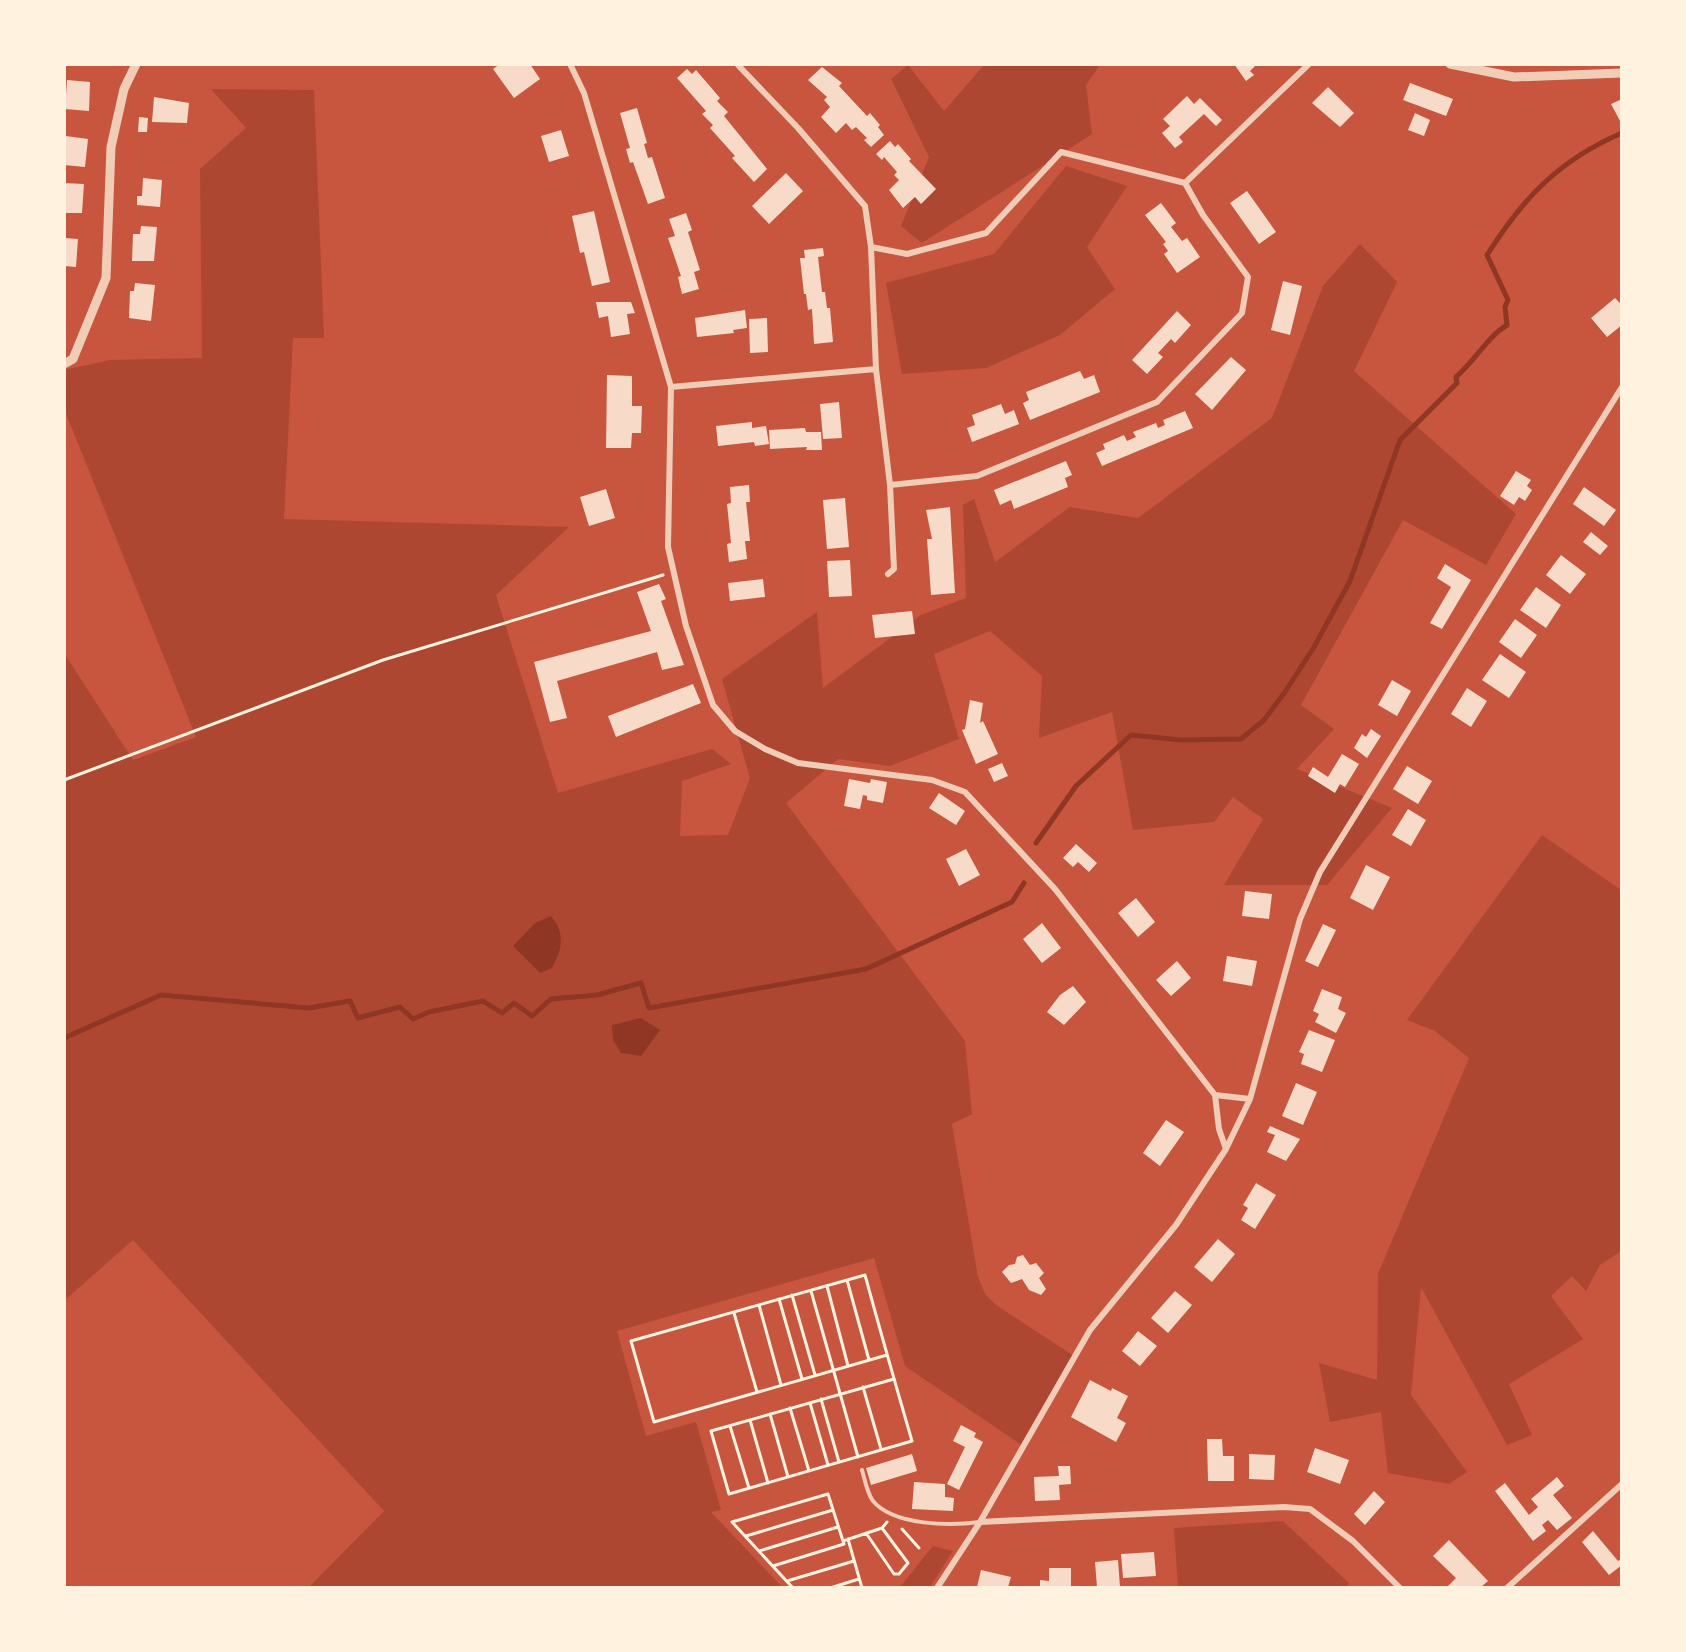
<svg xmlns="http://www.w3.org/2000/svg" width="1686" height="1652" viewBox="0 0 1686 1652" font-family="'DM Sans',sans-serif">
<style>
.green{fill:#ae4732}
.water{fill:#8f3625}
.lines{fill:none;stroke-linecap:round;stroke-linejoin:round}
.stream{stroke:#8f3625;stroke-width:5}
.building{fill:#f7dbc8}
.path{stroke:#fff3e0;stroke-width:3}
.service{stroke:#f1ccb7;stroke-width:4}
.minor{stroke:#f1ccb7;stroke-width:6}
.tertiary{stroke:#f1ccb7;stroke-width:9}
</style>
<rect width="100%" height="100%" fill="#c8553d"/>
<path class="green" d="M908,65L944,111L984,65H1100L1086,85L1092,134L922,243L901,226L929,157L891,79Z
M211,89L314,90L324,338H293L284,519L569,527L496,595L558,793L712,749L731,764L682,781L680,836L728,835L750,778L722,679L817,612L823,688L921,615L966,598L963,505L974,499L995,562L1070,507L1138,518L1272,418L1323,286L1360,244L1397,282L1354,371L1516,514L1486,565L1403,520L1301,705L1334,729L1297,769L1392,808L1327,885H1224L1263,819L1233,797L1214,822L1133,830L1112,712L1039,738L1042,676L990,631L934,654L959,739L890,766L838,759L786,803L965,1041L972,1114L952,1124L978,1277L985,1294L996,1305L1074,1356L1023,1446L905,1366L874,1258L617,1331L646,1436L696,1422L721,1510L711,1512L782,1587H309L384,1511L133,1240L65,1300L64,653L133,760L196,737L65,411L64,370L110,360L202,358L200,169L246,128Z
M1066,166L1127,186L1087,247L1115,289L1060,335L986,368L902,374L886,283L994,254Z
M1542,835L1621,890V1251L1600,1265L1586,1291L1572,1276L1551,1296L1583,1339L1509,1384L1532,1435L1507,1445L1421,1287L1411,1395L1467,1472L1449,1484L1388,1473L1381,1412L1330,1422L1319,1363L1377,1380L1378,1274L1469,1058L1435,1031L1407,1020Z
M1283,1521L1349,1583L1346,1587H1178L1174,1528Z
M933,1546L953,1551L930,1587H900Z"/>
<path class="water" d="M551,916C566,934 562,949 552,968L540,973L513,946L535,923Z
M641,1018L660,1030L641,1056L621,1053L613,1040L612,1025Z"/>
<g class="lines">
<path class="stream" d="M1036,843L1076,786L1131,735L1181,740L1241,739L1264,720L1285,692L1314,647L1350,581L1400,440L1457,383L1456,377C1475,361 1487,337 1507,325L1505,307L1508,300L1487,255C1523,198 1559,160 1622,133
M64,1038L161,995L309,1008L350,1001L358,1018L400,1007L413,1019L429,1012L483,1001L502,1013L514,1003L532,1016L551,999L597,995L641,983L649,1008L866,969L1012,902L1024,883"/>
</g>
<path class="building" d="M500,64H530L540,79L514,98L493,69Z
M1234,64H1257L1250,71L1254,75L1246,81Z
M822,67L842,83L839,86L867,116L870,113L880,125L878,127L884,135L871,147L864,140L867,138L856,127L852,130L846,123L836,133L821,117L830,107L824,100L827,97L808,80Z
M687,69L692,74L696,70L720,98L717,101L728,112L724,116L767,169L754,182L732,158L735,156L710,128L713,125L702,114L706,111L677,78Z
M67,80L90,82L89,111L65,109Z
M1410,83L1453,99L1446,116L1403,100Z
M1328,87L1354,113L1340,127L1312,103Z
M1187,96L1194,104L1200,98L1222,120L1216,126L1204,114L1179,137L1183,142L1175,148L1162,133L1170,126L1163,119Z
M154,97L189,103L187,123L152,122Z
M1622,99V120L1620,121L1611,104Z
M637,108L647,143L644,144L648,158L652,157L665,198L648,204L633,162L630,163L626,149L630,148L620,113Z
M1415,113L1430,120L1424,136L1408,130Z
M139,117L148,118L147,132H138Z
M561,130L569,156L549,162L541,136Z
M66,136L88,139L85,167L64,165Z
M890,141L895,147L898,144L911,159L909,161L936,189L921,204L915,197L903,208L889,190L899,180L894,175L897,172L884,157L882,160L876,154Z
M786,173L803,191L769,224L752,206Z
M143,178L162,180L160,207L137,205V196H142Z
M64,183L84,184L82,213H64Z
M1247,191L1276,232L1259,244L1230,203Z
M1161,203L1176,223L1171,227L1182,241L1187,238L1200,257L1177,273L1164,254L1168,251L1163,244L1166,242L1145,215Z
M594,211L610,282L592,286L584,252L580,253L572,216Z
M686,213L692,230L688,232L700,270L694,272L699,289L682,294L678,277L681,276L668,238L675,236L669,219Z
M141,226L157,227L154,261H132L133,234H140Z
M64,238L78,239L76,267L64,266Z
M823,248L824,256L818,257L822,292H825L827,308H830L833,342L814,344L812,309L808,310L806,294H804L800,258H805L804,250Z
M1283,281L1302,286L1290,335L1271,330Z
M135,283L155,285L151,321L129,318L130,291H134Z
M1615,298L1622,305V325L1607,337L1591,318Z
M596,302H631L635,313L627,314L630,334L611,337L608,316L599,318Z
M745,310L747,328L733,330L734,333L697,337L695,318Z
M1177,311L1191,325L1175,343L1171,339L1158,353L1163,357L1147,374L1132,360Z
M767,318L768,352L750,353L749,319Z
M1231,357L1246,370L1212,410L1195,394Z
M1080,371L1084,379L1094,375L1100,392L1030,420L1023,403L1029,400L1026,392Z
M607,375L632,376V406H642L641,433H632L631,448H606Z
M839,402L842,438L823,439L820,404Z
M1001,404L1005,414L1014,410L1019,424L972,442L967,428L975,425L972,415Z
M1185,411L1193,428L1102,466L1096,453L1105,449L1103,444L1124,435L1127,441L1136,437L1133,432L1156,423L1158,428L1165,425L1163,420Z
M752,422V428L766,426L769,444L755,446L754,442L718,446L716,426Z
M805,428L806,432H821L822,450H806L807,447L770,449L769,430Z
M1066,461L1072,475L1065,478L1068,487L1014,509L1011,500L1000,505L994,490Z
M1516,471L1531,480L1527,486L1532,490L1525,501L1519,497L1514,505L1500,496Z
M749,485L750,502H746L750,541H745L747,559L729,562L727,544L731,543L727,504L731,503L730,487Z
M1584,487L1616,510L1604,526L1573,504Z
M606,489L615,518L589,526L580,497Z
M845,498L849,547L827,549L823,500Z
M950,507L955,593L931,595L927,539H932L926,510Z
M1591,532L1608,546L1600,555L1583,542Z
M1561,555L1586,574L1570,594L1546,575Z
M850,560L852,596L829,597L827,561Z
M1445,564L1471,580L1442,629L1430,623L1451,587L1437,578Z
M763,579L765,597L730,601L728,583Z
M659,584L666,599L661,601L684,665L662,670L657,652L557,681L567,718L550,722L534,662L651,631L637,592Z
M1536,587L1561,605L1546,628L1520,610Z
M912,611L915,634L875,638L872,615Z
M1515,619L1537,635L1521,658L1499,642Z
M1500,654L1526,672L1509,698L1482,680Z
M1392,680L1411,691L1397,716L1378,705Z
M693,684L701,703L616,737L608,716Z
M1467,688L1487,701L1471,727L1451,714Z
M970,700L983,703L980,723L983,721L998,754L976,764L962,730L965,729Z
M1371,729L1381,736L1367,758L1354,748L1362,734L1366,737Z
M1342,754L1359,764L1345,787L1340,784L1335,793L1308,776L1313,767L1328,777Z
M1002,763L1008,776L994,782L988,769Z
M1407,766L1432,781L1418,804L1393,789Z
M849,779L870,783L871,779L887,782L883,803L867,800V796L863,795L860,809L844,806Z
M939,793L965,811L956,825L929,808Z
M1408,809L1426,820L1411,846L1392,835Z
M1076,844L1097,863L1089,872L1078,862L1073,867L1063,858Z
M966,849L980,875L959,886L946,859Z
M1366,865L1390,877L1373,910L1350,898Z
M1245,891L1272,894L1269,919L1242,916Z
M1136,898L1155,922L1138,937L1118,913Z
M1042,923L1061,948L1042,963L1023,939Z
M1323,924L1336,930L1318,967L1305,961Z
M1227,956L1257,961L1252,986L1223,981Z
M1177,961L1191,978L1171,996L1156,980Z
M1073,986L1086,1002L1064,1025L1047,1012L1060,995Z
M1322,989L1342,997L1338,1009L1346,1013L1336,1033L1315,1022L1319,1014L1313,1011Z
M1309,1030L1335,1040L1322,1072L1301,1064L1304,1054L1299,1052Z
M1296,1083L1317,1092L1303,1125L1282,1116Z
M1166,1120L1184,1132L1160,1166L1143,1153Z
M1270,1126L1300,1139L1286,1161L1267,1152L1275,1135L1267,1132Z
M1256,1183L1276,1195L1255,1229L1241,1220L1248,1208L1243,1205Z
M1218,1239L1235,1254L1212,1282L1194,1267Z
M1023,1255L1030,1265L1036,1263L1044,1273L1039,1278L1046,1289L1041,1295L1029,1290L1022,1279L1011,1283L1002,1272L1009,1265L1015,1264L1017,1257Z
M1175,1291L1192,1305L1168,1333L1151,1318Z
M1138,1331L1157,1346L1140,1366L1122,1351Z
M1090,1380L1111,1391L1112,1388L1128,1396L1117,1418L1126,1423L1116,1442L1071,1417Z
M961,1425L976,1433L974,1437L983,1442L959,1490L947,1484L965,1447L953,1441Z
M1207,1439H1222L1223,1456H1234V1481H1208Z
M1315,1448L1349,1460L1340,1484L1307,1472Z
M912,1454L917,1471L871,1485L866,1468Z
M1249,1454L1275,1455L1274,1480L1249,1479Z
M1058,1466H1070L1071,1484L1059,1485L1060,1500L1035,1501L1034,1477L1059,1476Z
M1557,1477L1564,1486L1553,1495L1572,1518L1557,1530L1548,1520L1542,1525L1546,1531L1533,1541L1495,1491L1505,1483L1529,1515L1538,1507L1531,1499Z
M914,1482L945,1484V1497L954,1498L953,1511L912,1509Z
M1374,1491L1385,1502L1365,1525L1354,1514Z
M1593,1531L1618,1561L1622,1559V1565L1609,1575L1582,1542Z
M1449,1540L1488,1581L1481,1587H1447L1456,1578L1433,1556Z
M1154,1552L1156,1576L1123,1578L1121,1554Z
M1118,1560L1120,1587H1097L1095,1562Z
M1049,1568H1071V1587H1040V1580L1049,1581Z
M981,1570L1011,1577L1008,1587H977Z"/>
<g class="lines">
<path class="path" d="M64,780L383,660L663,575
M847,1280L869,1360
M827,1286L848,1366
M811,1291L858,1457
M792,1295L815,1375
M779,1299L802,1379
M759,1305L781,1385
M734,1313L757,1392
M887,1355L654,1422L631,1341L865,1275C880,1330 896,1386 912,1441L729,1494L711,1431L894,1379
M863,1387L881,1449
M821,1399L839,1462
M810,1403L828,1465
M790,1408L809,1471
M770,1414L788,1477
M750,1420L768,1483
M730,1426L749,1488
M902,1529L919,1548
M866,1533L894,1574H899L908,1563L882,1528
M746,1536L833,1510
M848,1539L862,1588
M759,1551L838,1527
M773,1566L844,1544L843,1541
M787,1581L854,1561
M793,1588L732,1522L828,1494L843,1541L882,1528L887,1522
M830,1588L859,1579"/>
<path class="service" d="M862,1470C865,1480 867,1493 873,1501C894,1526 951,1526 980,1522"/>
<path class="minor" d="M570,64L584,93L671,387L668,547L686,626L713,705L735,731L765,749L798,763L932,780L965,792L1055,889L1215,1095L1250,1099
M737,64L798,128L865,206L871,247L876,369L890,485L977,476L1157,402L1242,313L1248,277L1203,215L1185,183
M1185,183L1309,64
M871,247L907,254L986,233L1061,152L1185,183
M671,387L876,369
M888,574L894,569L890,485
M1215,1095L1219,1129L1226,1149
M980,1522L1284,1507L1310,1509L1353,1541L1400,1588
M937,1588L980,1522L1090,1330L1176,1225L1226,1149L1250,1099L1300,919L1320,872L1622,387
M1507,1588L1622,1484"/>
<path class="tertiary" d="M1450,64L1514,77L1622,73
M64,364L73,359L106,278L111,147L124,89L136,64"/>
</g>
<rect width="1686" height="1652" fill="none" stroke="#fff3e0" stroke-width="132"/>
</svg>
